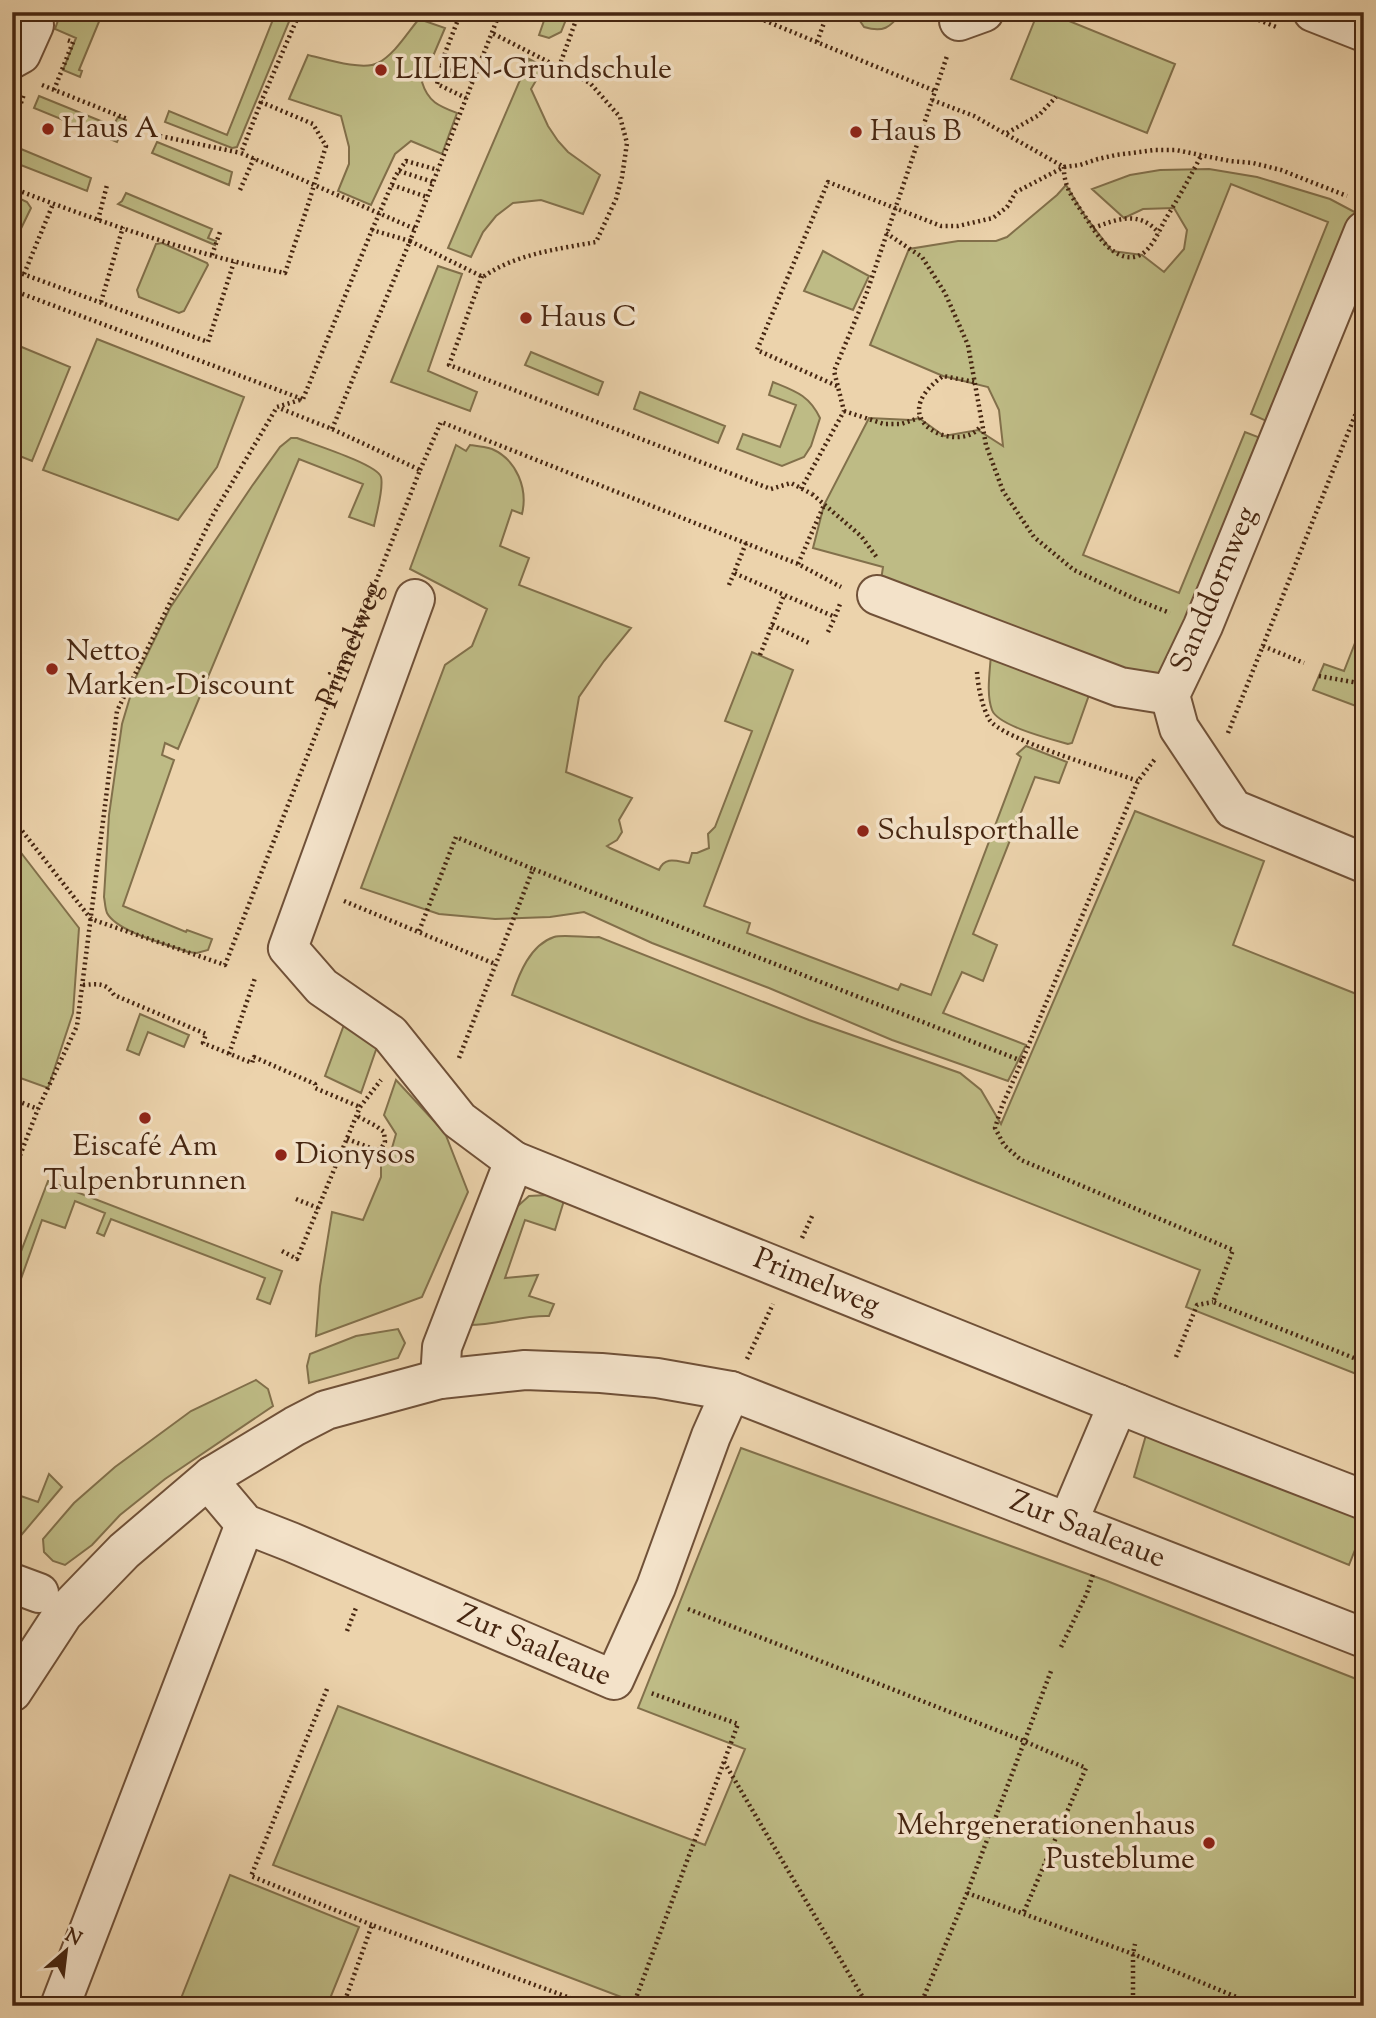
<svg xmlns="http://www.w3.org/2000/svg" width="1376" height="2018" font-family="'Sorts Mill Goudy',serif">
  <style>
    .green { fill: #bebb85; stroke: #82704b; stroke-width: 2 }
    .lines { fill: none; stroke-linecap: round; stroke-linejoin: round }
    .minor-casing { stroke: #705138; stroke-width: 42 }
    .path { stroke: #462611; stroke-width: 4.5; stroke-dasharray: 2 3.5; stroke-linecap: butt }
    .minor { stroke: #f3e2c9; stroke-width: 38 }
    .poi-dot { fill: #8f2418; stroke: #f3e2c9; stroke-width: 2.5 }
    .labels { text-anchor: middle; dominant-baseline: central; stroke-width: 7; stroke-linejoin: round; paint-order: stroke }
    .poi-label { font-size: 30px; fill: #462611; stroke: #f3e2c9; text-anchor: start }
    .street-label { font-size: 30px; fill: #462611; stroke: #f3e2c9 }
  </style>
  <rect width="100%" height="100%" fill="#ecd3ac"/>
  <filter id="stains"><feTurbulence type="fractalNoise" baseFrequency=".00286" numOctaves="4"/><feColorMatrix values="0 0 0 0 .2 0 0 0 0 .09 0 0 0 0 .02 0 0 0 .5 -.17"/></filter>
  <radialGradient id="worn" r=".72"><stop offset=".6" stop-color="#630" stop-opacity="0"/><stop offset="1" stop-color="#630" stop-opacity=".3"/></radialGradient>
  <!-- green -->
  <path class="green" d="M61,12h42l-24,58 3,1 -2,6 -17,-7 13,-32 -21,-9z
    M276,12h17l-56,135 -5,1 -67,-26 4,-11 58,24z
    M547,12h22l-8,20 -12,6 -10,-3z
    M854,12h48c-12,16 -19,21 -38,15z
    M1038,12h9l128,52 -28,69 -136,-54z
    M419,19l26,9 -23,54c6,20 17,24 35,31l-15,41 -31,-13 -16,13 -24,51 -33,-14 11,-27v-17l-8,-31 -52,-17 19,-44c17,4 55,16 70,8 17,-9 29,-30 41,-44z
    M529,59l15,8 -13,22 17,37 10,15 10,11 32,23 -17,39 -42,-14 -28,3 -17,13 -13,16 -12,25 -23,-9z
    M39,96l74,30 5,-9 8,3 -9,22 -83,-34z
    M157,142l75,30 -3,13 -77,-32z
    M21,149l70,29 -4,13 -74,-29 3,-2z
    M1209,169l48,8 73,22 34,18 -82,211 -31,-14 77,-192 -97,-38 -148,371 96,38 66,-161 31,12 -106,251 -290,-108 3,-20 -70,-19 11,-43 45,-87 42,2 8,-2 25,18 34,-6 25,16 -4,-36 -11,-23 -45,-11 -73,-31 39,-96 49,-8h38l11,-4 50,-42 9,-10 19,31 27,35 30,4 22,17 20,-23 3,-19 -13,-22 -31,1 -19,9 -32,-29 38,-14 30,-5z
    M126,193l86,36 -4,9 8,3 -1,4 -97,-41 4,-3z
    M12,195l15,7 4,6 -19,39z
    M162,243l45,20 1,2 -24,46 -5,2 -40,-16 -2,-7 17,-41 2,-5z
    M823,251l46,25 -16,34 -49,-19z
    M438,266l24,8 -34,97 49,21 -7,19 -79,-29z
    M97,339l147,58 -27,70 -39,53 -135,-50z
    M12,343l58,24 -38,94 -20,-8z
    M531,352l72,30 -5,13 -73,-30z
    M773,382c22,9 36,13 47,36l-9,28 -7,11 -22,9 -45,-17 6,-15 37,13 16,-42 -27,-10z
    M640,392l85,34 -7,17 -84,-34z
    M291,438h6c15,6 80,26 84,39 3,11 -5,38 -7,49l-25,-9 14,-33 -64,-25 -121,290 -13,-6 -3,12 12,5 -51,146 63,26 1,-2 25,9 -4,11 -11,3 -9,-1c-19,-7 -71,-20 -81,-39 -2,-5 -2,-11 -3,-16l5,-82 13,-91 14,-47 34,-69 82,-122 28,-39z
    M456,445l10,6 4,-6c7,1 15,2 22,4 25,11 36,40 30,65l-10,-4 -12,36 29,12 -10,27 112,43 -27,33 -25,36 -13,75 66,26 -13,22 3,12 -5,8 -10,6 3,2 49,22c6,-14 17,-9 30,-7l3,-10h5l12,-5 -1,-14 7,-7 37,-96 -27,-10 27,-69 41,18 -89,236 46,17 -3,10 151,57 3,-6 30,11 90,-238 -4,-3 9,-8 41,16 -8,21 -24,-6 -62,157 24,11 -14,36 -21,-9 -19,41 83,32 -18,36 -116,-41 -123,-52 -117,-45 -68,-31 -34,5 -55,2 -56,-5 -78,-26 84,-223 27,-19 15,-37 -77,-40z
    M1364,620v89l-51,-19 11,-26 20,7z
    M991,654l98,41 -17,48 -4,1c-17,-5 -70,-18 -76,-34 -6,-16 -2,-39 -1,-56z
    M1135,811l129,50 -31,84 131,52v380l-178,-70 14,-37 -224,-88 -464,-187c7,-21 18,-50 42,-58 9,-3 33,1 45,0l210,83 151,53 21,17 20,34z
    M12,841l67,87 -6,85 -25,75 -36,-13z
    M140,1014l49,21 -5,12 -36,-15 -9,23 -12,-5z
    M345,1022l33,22 -17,49 -36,-17z
    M396,1080l49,53 23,59 -46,105 -106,39 4,-50 12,-74 31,8 18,-43v-18l9,-4 6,-21 -12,-19z
    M48,1181l234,90 -12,33 -13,-5 8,-21 -154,-59 -7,17 -7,-3 8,-20 -30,-12 -10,27 -23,-8 -30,84v-29z
    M566,1194l-11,36 -30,-10 -20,58 33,-3 -9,21 25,8 -5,12c-27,-1 -53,9 -80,9l41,-112 19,-17z
    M398,1329l7,14 -7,15 -89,25 -2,-17 3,-12 46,-18z
    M256,1380l12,9 5,17 -108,73 -45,36 -28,30 -27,20 -12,-4 -9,-9 -1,-13 31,-36 41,-36 76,-56z
    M1148,1428l216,85v14l-15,38 -215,-88z
    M741,1448l366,133 257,101v324h-719l-372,-141 65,-159 367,139 40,-96 -107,-41z
    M49,1474l13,13 -50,59v-53l26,9z
    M230,1875l129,52 -32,79h-149z"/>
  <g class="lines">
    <defs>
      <g id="minor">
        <path d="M1313,12l51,20"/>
        <path d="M959,21l25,-9"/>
        <path d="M12,59l9,-5 13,-29"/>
        <path d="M1364,231l-161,395 -33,69 9,33 54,81 131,54"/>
        <path d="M877,595l243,92 50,8"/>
        <path d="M415,599l-127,349 34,39 68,47 69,86 55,41 -72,186 -2,32"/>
        <path id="s2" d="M514,1161l656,264 194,75"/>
        <path id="s3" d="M212,1476l6,16 27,32 46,18 323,138 42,-93 55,-151 20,-45"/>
        <path d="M1068,1522l50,-118"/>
        <path d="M12,1583l27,10"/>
        <path id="s4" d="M12,1692l51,-78 61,-63 88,-75 83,-50 31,-16 114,-31 85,-9 76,3 56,5 74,13 633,247"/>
        <path d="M60,2006l185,-482"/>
      </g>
    </defs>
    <!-- minor casing -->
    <use href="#minor" class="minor-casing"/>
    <!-- path -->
    <g class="path">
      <path d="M443,12l16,6"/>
      <path d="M461,12l-16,41 -3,13 31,15"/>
      <path d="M744,12l191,79"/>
      <path d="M1238,12l41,16"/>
      <path d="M817,42l11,-30"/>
      <path d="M442,66l-5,18 29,14"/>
      <path d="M559,67l20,-55"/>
      <path d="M42,85l85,34"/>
      <path d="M54,90l19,-48 -6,-2"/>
      <path d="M932,100l42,16 90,51 16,-2 18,-6 18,-4 39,-5h21l54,11 23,2 28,7 66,26"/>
      <path d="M261,102l-20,51 174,76"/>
      <path d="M21,103l3,-9"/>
      <path d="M1007,133l32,-18 17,-18"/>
      <path d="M160,136l81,17"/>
      <path d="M399,171l34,11"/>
      <path d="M392,185l35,12"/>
      <path d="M12,188c88,34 180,66 273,85l22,-65 19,-62 -13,-22 -52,-22 39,-90"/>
      <path d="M240,190l14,-32"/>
      <path d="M98,220l9,-35"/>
      <path d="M1093,228c25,-9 46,-18 66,5"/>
      <path d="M372,230l24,-55 10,-14 32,9"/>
      <path d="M886,233l36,24 23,36 23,52 18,100 17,46 31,46 40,33 61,29 35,14"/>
      <path d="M212,255l8,-23"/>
      <path d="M12,270l196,72 26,-80"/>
      <path d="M24,274l29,-70"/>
      <path d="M482,276l-33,89 322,124 20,-6 21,11"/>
      <path d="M12,290l290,109"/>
      <path d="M101,302l22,-75"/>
      <path d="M974,382l-31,-6c-65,47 21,80 38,49"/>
      <path d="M837,386l-80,-36 71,-168 113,44h17l35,-8 14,-11 9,-15 48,-25c-1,23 15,39 26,57 10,16 29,41 50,31 12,-6 19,-24 25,-35 13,-21 25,-43 37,-66"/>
      <path d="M844,411l40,13h17l18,-6"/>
      <path d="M332,429l78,-188 73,36c32,-23 75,-28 113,-35l20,-43 6,-22 5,-34 -7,-26 -30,-34 -98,-50"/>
      <path d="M420,470l21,-48 357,142 43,23"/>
      <path d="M801,489l43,-78 -10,-40 32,-76 81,-239"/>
      <path d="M812,494l49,42 17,23"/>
      <path d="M746,543l-12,30 101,44 5,-13"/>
      <path d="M798,564l26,-59"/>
      <path d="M729,585l5,-12"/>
      <path d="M772,625l39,19"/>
      <path d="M828,632l7,-15"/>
      <path d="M1263,646l41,17"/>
      <path d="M760,655l24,-60"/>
      <path d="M977,672c1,15 5,34 12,47 11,20 122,52 149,62"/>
      <path d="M1319,676l45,8"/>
      <path d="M1228,733l136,-340"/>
      <path id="s1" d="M12,818l79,101 134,46 195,-495 -88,-41 -53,-21"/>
      <path d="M344,901l151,63"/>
      <path d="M419,931l37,-94 77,32"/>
      <path d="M83,985c14,-1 23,-3 31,10l92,39 -3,9 49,20 2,-6 61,27v4l45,19"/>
      <path d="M229,1054l26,-76"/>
      <path d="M459,1058l74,-189 489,192 116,-280 17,-22"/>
      <path d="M1022,1061l-20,45 -7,22 9,17 17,15 212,90 -20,52 151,60"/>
      <path d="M12,1099l26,10"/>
      <path d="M347,1139l29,11 5,-1 4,-7 -1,-10 -8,-6 -19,-10"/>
      <path d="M12,1176l26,-67 39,-83 40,-315 97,-198 63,-106 26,-8 69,-169 38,11 90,-229"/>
      <path d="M296,1199l22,9"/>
      <path d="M802,1238l11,-24"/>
      <path d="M282,1251l15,8 63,-152 21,-27"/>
      <path d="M1176,1357l21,-52 16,-3"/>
      <path d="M747,1359l26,-55"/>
      <path d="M688,1609l336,132 62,27 -63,146"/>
      <path d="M347,1631l9,-23"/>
      <path d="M1061,1647l26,-54 6,-19"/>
      <path d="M327,1689l-76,187 121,49"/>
      <path d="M724,1762l144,244"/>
      <path d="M967,1893l166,61 125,52"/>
      <path d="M343,2006l29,-81 220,81"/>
      <path d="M633,2006l105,-282 -87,-31"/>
      <path d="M920,2006l47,-113 84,-222"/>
      <path d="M1133,2006v-52l2,-10"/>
    </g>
    <!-- minor -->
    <use href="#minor" class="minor"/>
  </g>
  <!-- markers -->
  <g class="poi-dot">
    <circle cx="381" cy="70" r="7"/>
    <circle cx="48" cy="129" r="7"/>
    <circle cx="856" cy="132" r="7"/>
    <circle cx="526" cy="318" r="7"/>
    <circle cx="52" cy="669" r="7"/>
    <circle cx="863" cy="831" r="7"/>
    <circle cx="145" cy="1118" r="7"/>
    <circle cx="281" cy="1155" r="7"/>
    <circle cx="1209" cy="1843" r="7"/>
  </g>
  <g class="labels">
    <!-- poi labels -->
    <g class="poi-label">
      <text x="395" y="70">LILIEN-Grundschule</text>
      <text x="62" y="129">Haus A</text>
      <text x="870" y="132">Haus B</text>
      <text x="540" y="318">Haus C</text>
      <text x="66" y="652">Netto<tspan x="66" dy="34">Marken-Discount</tspan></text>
      <text x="877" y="831">Schulsporthalle</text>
      <text x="145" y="1147" text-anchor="middle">Eiscafé Am<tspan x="145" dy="34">Tulpenbrunnen</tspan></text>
      <text x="295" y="1155">Dionysos</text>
      <text x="1195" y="1826" text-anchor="end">Mehrgenerationenhaus<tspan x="1195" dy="34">Pusteblume</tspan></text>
    </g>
    <!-- street labels -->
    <g class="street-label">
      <text transform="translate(1215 590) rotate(-67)">Sanddornweg</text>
      <text stroke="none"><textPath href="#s1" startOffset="614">Primelweg</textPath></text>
      <text stroke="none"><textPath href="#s2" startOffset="326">Primelweg</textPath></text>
      <text stroke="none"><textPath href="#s4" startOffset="1222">Zur Saaleaue</textPath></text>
      <text stroke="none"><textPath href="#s3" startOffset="373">Zur Saaleaue</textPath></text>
    </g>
  </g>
  <!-- margin -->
  <rect width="1376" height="2018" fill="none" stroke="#ecd3ac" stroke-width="42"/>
  <rect x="14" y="14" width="1348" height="1990" fill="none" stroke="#462611" stroke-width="3.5"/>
  <rect x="21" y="21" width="1334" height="1976" fill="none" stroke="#462611" stroke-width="2"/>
  <!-- north arrow -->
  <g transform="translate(66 1951) rotate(28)" stroke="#f3e2c9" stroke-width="5" paint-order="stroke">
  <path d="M0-5L12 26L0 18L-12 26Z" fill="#462611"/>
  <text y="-10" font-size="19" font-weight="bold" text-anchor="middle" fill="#462611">N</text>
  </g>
  <rect width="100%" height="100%" filter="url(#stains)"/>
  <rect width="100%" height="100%" fill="url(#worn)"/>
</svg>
